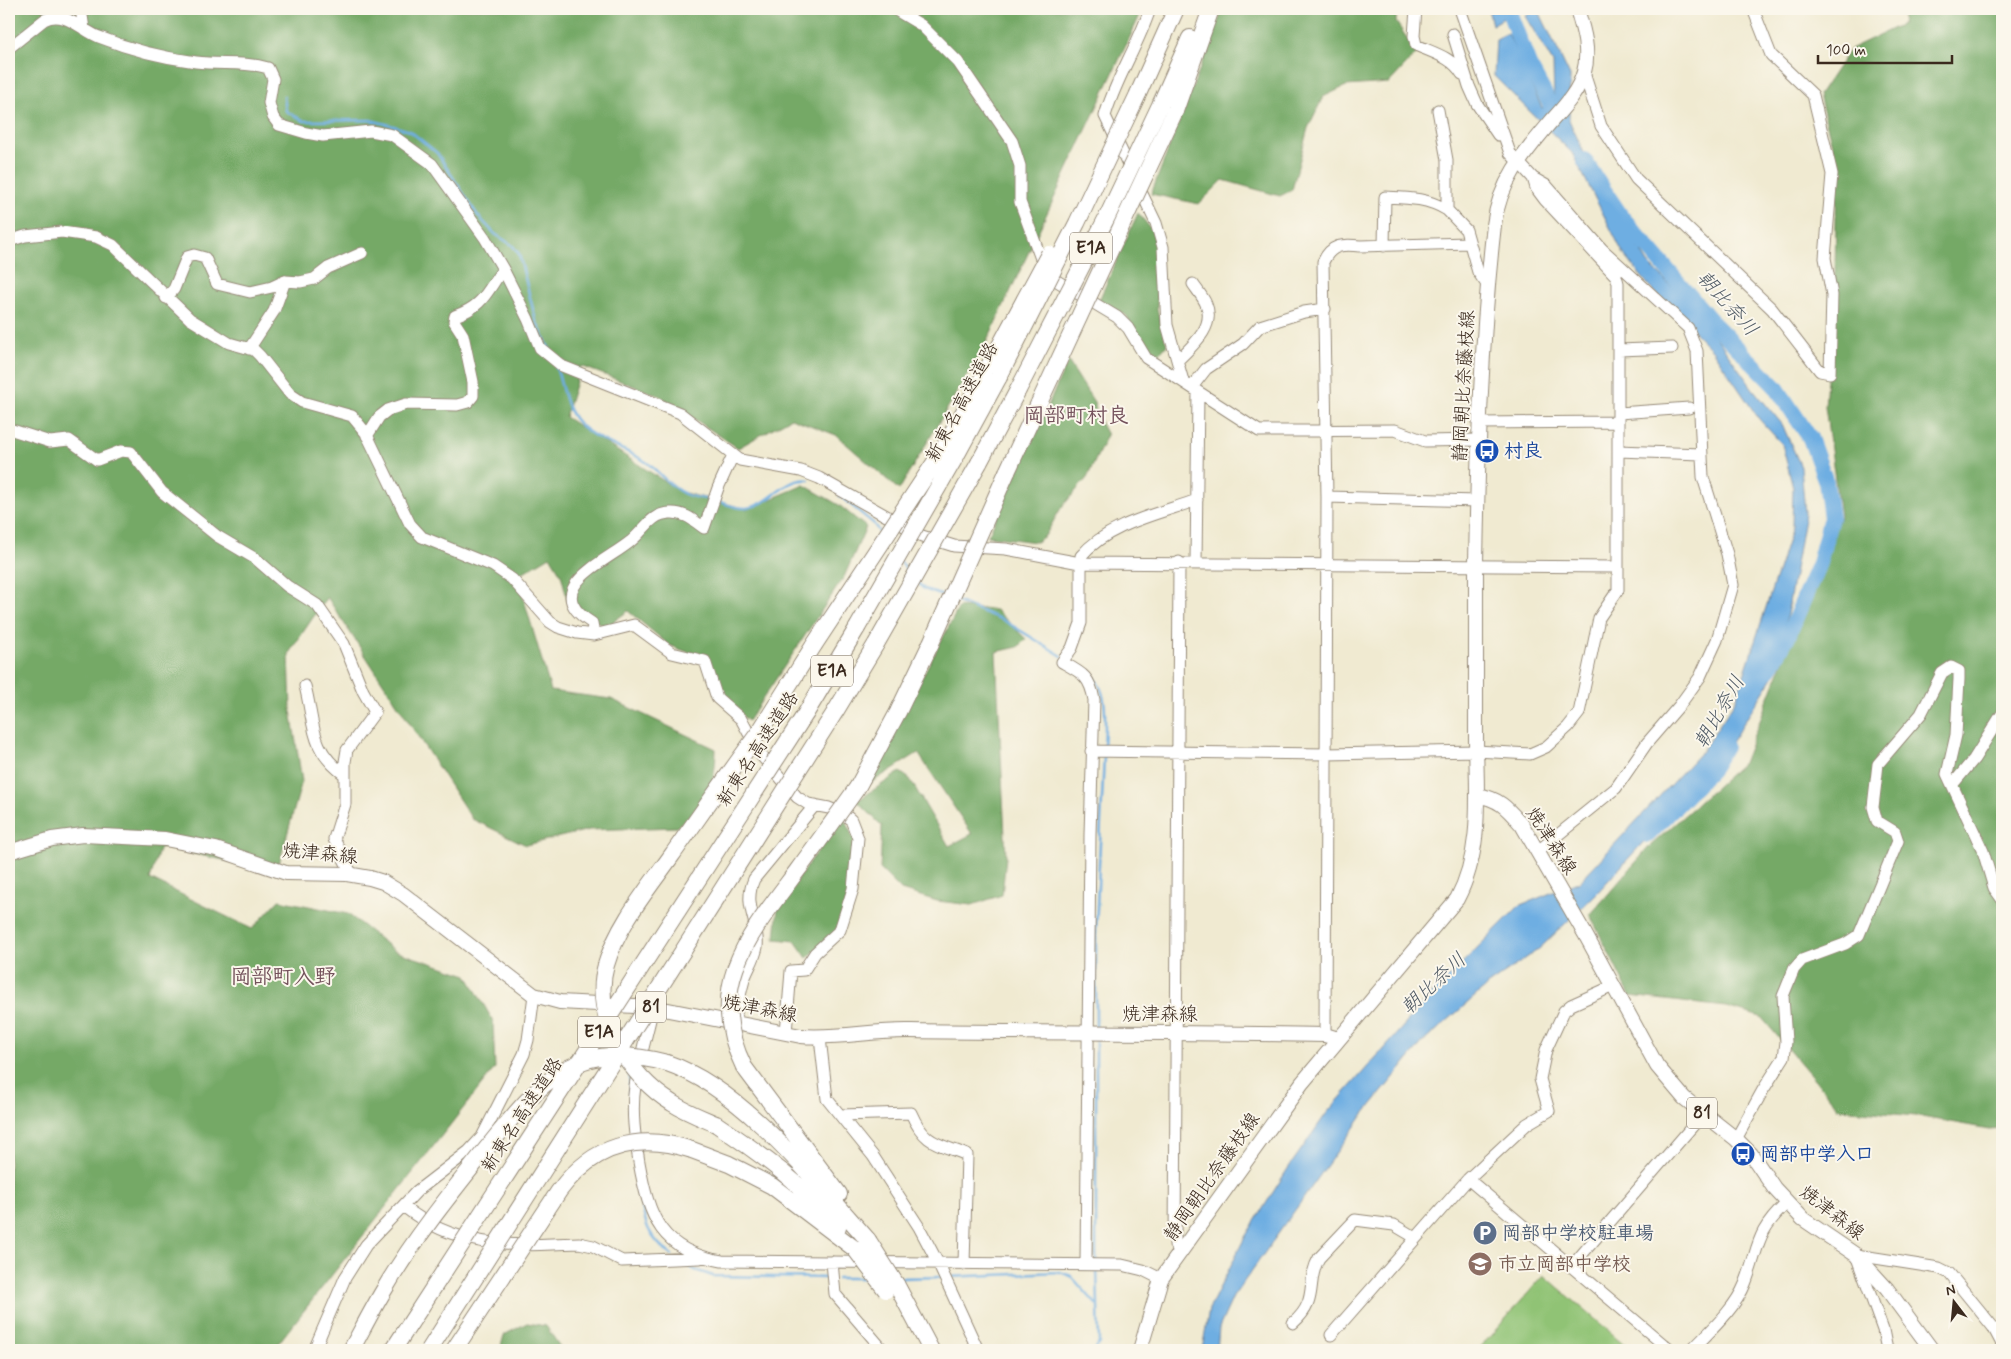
<svg xmlns="http://www.w3.org/2000/svg" width="2011" height="1359" font-family="Mynerve,'Klee One',sans-serif">
  <style>
    .green { fill: #90c374; stroke: #667649 }
    .forest { fill: #74a966; stroke: #586a42 }
    .water { fill: #6eaee2; stroke: #546c80 }
    .lines { fill: none; stroke-linecap: round; stroke-linejoin: round }
    .stream { stroke: #6eaee2; stroke-width: 2.5 }
    .river { stroke: #6eaee2; stroke-width: 16 }
    .minor-casing { stroke: #968a78; stroke-width: 13 }
    .major-casing { stroke: #968a78; stroke-width: 16 }
    .highway-casing { stroke: #968a78; stroke-width: 18 }
    .minor { stroke: #fff; stroke-width: 11 }
    .major { stroke: #fff; stroke-width: 14 }
    .highway { stroke: #fff; stroke-width: 16 }
    .highway-bridge-casing { stroke: #968a78; stroke-width: 18; stroke-linecap: butt }
    .highway-bridge { stroke: #fff; stroke-width: 16 }
    .labels { text-anchor: middle; dominant-baseline: central; stroke-width: 4; stroke-linejoin: round; paint-order: stroke }
    .shield { fill: #fbf7ec; stroke: #75685c; stroke-width: 1 }
    .shield-label { font-size: 18px; font-weight: bold; fill: #3b2a1e }
    .street-label { font-size: 19px; fill: #3b2a1e; stroke: #fbf7ec }
    .transit-label { font-size: 19px; font-weight: bold; fill: #164399; stroke: #fbf7ec; text-anchor: start }
    .service-label { font-size: 19px; font-weight: bold; fill: #4e5e75; stroke: #fbf7ec; text-anchor: start }
    .education-label { font-size: 19px; font-weight: bold; fill: #785e54; stroke: #fbf7ec; text-anchor: start }
    .water-label { font-size: 20px; font-style: italic; fill: #4d5863; stroke: #fbf7ec }
    .quarter-label { font-size: 21px; font-weight: bold; fill: #74525c; stroke: #fbf7ec }
  </style>
  <rect width="100%" height="100%" fill="#fbf7ec"/>
  <filter id="ink" filterUnits="userSpaceOnUse"><feTurbulence type="fractalNoise" baseFrequency=".02" numOctaves="2"/><feDisplacementMap in="SourceGraphic" scale="10" xChannelSelector="R" yChannelSelector="G"/><feConvolveMatrix kernelMatrix="1 2 1 2 8 2 1 2 1" color-interpolation-filters="sRGB"/></filter>
  <filter id="wash" filterUnits="userSpaceOnUse"><feTurbulence type="fractalNoise" baseFrequency=".0096" numOctaves="4" result="noise"/><feDisplacementMap in="SourceGraphic" scale="20" xChannelSelector="R" yChannelSelector="G"/><feGaussianBlur stdDeviation="1.12" result="paint"/><feColorMatrix in="noise" values="0 0 0 0 0 0 0 0 0 0 0 0 0 0 0 0 0 1.4 0 .05"/><feComposite in="paint" operator="in"/></filter>
  <g filter="url(#wash)">
    <rect width="100%" height="100%" fill="#f0ead1"/>
    <!-- green -->
    <path class="green" d="M1544,1275l87,75h-153z"/>
    <!-- forest -->
    <path class="forest" d="M9,9h1134l-157,334 -87,147 -63,-55 -45,-17 -53,30 -78,-52 -79,-30 -16,51 116,75 66,17 57,-24 35,20 27,22 -22,50 -96,144 -27,-24 -13,-37 -39,-15 -41,-34 -22,16 -37,-21 -8,-32 -11,-18 -33,20 34,115 60,8 105,50c-1,43 -8,49 -39,78l-88,3 -63,15 -54,-26 -145,-222 -38,56 2,57 11,71 -25,90 -117,-24 -10,32 102,50 27,-29 69,14 47,37 72,24 26,46 2,47 -222,282h-264z
      M1223,9h174l-1,13 21,31 -28,30 -43,3 -23,11 -15,31 -16,62 -12,6 -57,-16 -24,24 -48,-10z
      M1904,9h98v1119l-13,1 -73,-13 -76,-7 -79,-92 -35,-10 -96,-11 -40,-81 59,-68 94,-84 97,-247 -15,-110 10,-133 2,-109 -18,-69 31,-46 52,-25z
      M1138,213l14,17 6,25 -1,54 10,36 -12,14 -7,-8 -22,-36 -27,-15z
      M1068,361l26,41 4,16 9,17 -20,43 -26,30 -16,28 -9,6 -48,-6z
      M959,607l37,3 30,29 -8,8 -22,5 10,205 -4,38 -30,10 -35,-4 -36,-11 -21,-21 2,-43 -25,-25 43,-29 10,7 39,67 23,-12 -54,-81 -54,34z
      M843,816l12,25 -5,50 -15,44 -28,23 -12,-17 -20,-2 3,-33z
      M527,1323l19,3 16,24h-62l4,-15z"/>
    <!-- water -->
    <path class="water" d="M1488,9h31l-27,16z
      M1538,9l32,67 -1,44 26,57 53,86 54,54 51,72 29,35 19,43 4,46 -28,158 -54,84 -127,139 -57,55 -51,36 -66,58 -59,72 -130,182 -14,31 -2,22h-15l7,-41 36,-72 42,-67 39,-56 111,-126 82,-82 61,-25 122,-130 34,-51 56,-173 1,-40 -11,-43 -23,-25 -46,-68 -64,-65 -26,-33 -51,-100 -78,-77 2,-37 12,-6 34,75 12,-8 -1,-37 -28,-47z"/>
    <g class="lines">
      <!-- stream -->
      <path class="stream" d="M284,97l2,14 18,10 66,-1 20,5 20,6 27,22 41,63 17,18 17,11 7,9 17,67 14,29
        M556,367c6,17 8,37 18,51 16,22 50,29 72,44 14,10 23,25 39,32 8,4 18,4 26,6
        M840,496l33,27 7,10
        M717,501c9,3 21,8 30,7 25,-3 36,-31 62,-28
        M901,562l8,12
        M918,583l6,6 22,8
        M956,601l47,19 59,36
        M1084,669c27,16 21,51 20,79
        M1096,1028v-98l8,-174
        M1096,1038v225
        M629,1093l1,-20
        M638,1185c6,32 6,51 34,70
        M683,1263l12,7 18,6 116,2
        M947,1277l113,-5 11,4 25,28
        M837,1278h32
        M900,1278l42,-1
        M1095,1350l4,-7 -2,-75"/>
      <!-- river -->
      <path class="river" d="M1508,9l21,56 31,57
        M1584,160l37,56 93,108 62,63 34,51 16,44 5,36 -12,45 -31,73 -18,32
        M1648,835l63,-65 14,-24"/>
    </g>
  </g>
  <g filter="url(#ink)">
    <g class="lines">
      <defs>
        <path id="minor" d="M81,9l3,20
          M894,9l27,16 37,37 54,79 8,25v36l27,73 70,42 11,11 18,30 113,73 136,-1 30,11 54,-1
          M1150,9c-12,37 -34,69 -45,107l51,107 7,24 4,78 16,56
          M1416,9l-2,27 2,9c17,8 36,12 46,29
          M1460,9l50,144 23,25 14,8 55,63 86,79 9,23 6,126 24,77 6,31 -16,55 -17,37 -21,29 -32,37 -31,45 -78,63
          M1453,34l16,52 8,18 21,31
          M9,48l35,-28c20,-11 37,10 55,17 30,12 66,21 97,25 25,3 48,-1 72,6l5,11 -4,24 4,14 6,8 27,8 17,3 48,-5 21,4 40,29 53,74 18,31 25,50 12,29 22,18 118,47 60,47 61,11 18,7 103,58 32,10 52,3 74,14 537,4
          M1584,73l17,53 35,53 136,130 48,62 10,2 2,-78 -7,-37 7,-84 -19,-79 -42,-40 -18,-46
          M1438,110l9,50v50l19,20 12,42 10,14
          M9,241l16,-5 37,-4 34,5 17,8 77,74 39,24 25,7 6,6 30,38 12,8 50,14 14,17 44,91 12,13 71,29 19,13 38,43 8,5 19,6 17,2 40,-10 38,28 33,8 12,37 24,21 19,35 37,43 11,7 21,4 15,6 7,6 7,18 -5,51 -13,41 -25,23 -11,17 -13,1 -5,62
          M1384,246l1,-49c24,1 42,1 62,13
          M166,298l8,-9 13,-32 7,-2 11,3 12,26 33,8 22,-5 13,-6 15,1 14,-3 14,-11 34,-15
          M249,349l25,-38 11,-30
          M1619,350l53,-2
          M1178,360c14,-14 38,-33 28,-56 -3,-7 -9,-14 -13,-20
          M1192,387l14,-18 37,-25 17,-18 44,-14 21,-3
          M1619,413l70,-5
          M1480,423l138,-1
          M9,429l41,13 19,-2 28,20 24,-9 10,1 31,40 55,44 39,23 31,27 30,19 27,39 19,47 12,21 -28,38 -2,12v42l-11,35 18,36
          M367,436l12,-19 9,-7 18,-6 51,1 11,-3 5,-6v-14l-10,-47 -9,-14 1,-5c29,-10 31,-24 48,-47
          M1618,451l83,3
          M1327,497l151,4
          M1179,562l-4,683 6,8
          M1196,563l2,-170
          M594,635l-2,-12c-55,-34 14,-61 39,-82 14,-11 19,-27 39,-28 14,-1 23,7 34,15l14,-40 15,-33
          M305,686c10,38 4,63 40,89
          M1091,751l236,3 149,-3 54,3 16,-7 22,-20 11,-14 20,-95 19,-28v-307l-2,-7 -71,-76 -9,-12 -3,-10
          M1953,784l21,-25 28,-45
          M653,1007c-6,27 -14,53 -18,79 -4,26 0,51 4,76 10,56 22,89 83,99l400,4 21,5 18,9
          M734,1022c3,-13 6,-28 10,-42 3,-10 11,-21 13,-33 3,-26 -15,-40 -3,-68l61,-74
          M1325,1035l2,-538 -4,-235c8,-18 20,-18 37,-16l109,-3
          M820,1038l7,61 46,57 46,71 19,36 40,87
          M841,1115l70,-2c14,32 26,30 56,42l-3,109
          M1736,1139l27,-49 21,-33 2,-15 -3,-46 11,-27 8,-9 43,-16 14,-9 39,-94 -3,-9 -18,-11 -4,-14 5,-43 43,-50 21,-41 9,-6 8,4v8l-3,56 -9,39 36,77 11,37 8,11
          M1468,1179l202,171
          M403,1206c55,44 109,40 176,37l14,3 29,15 78,-3
          M832,1262l3,32 48,56
          M1086,1263l4,-429 4,-134c-4,-24 -12,-27 -32,-38l10,-14 9,-25v-67c27,-32 77,-42 116,-56
          M1571,1267l132,-153
          M1293,1323c27,-23 12,-41 26,-65l36,-38 39,5 22,13
          M1331,1335l137,-156 59,-55 22,-13 -9,-32 6,-29 18,-39 7,-6 42,-19
          M314,1350l31,-72 21,-33 51,-54 52,-40 13,-14 42,-83 4,-14 6,-45
          M1692,1350c18,-19 43,-41 53,-66 15,-38 9,-50 42,-81
          M1887,1350l-4,-20 -27,-75 83,13 10,5 44,54 9,17"/>
        <path id="major" d="M1477,795c23,4 30,13 45,30l63,109 72,132 27,32 52,41 15,15 23,34 29,31 53,36 31,34 45,61
          M9,852l43,-13 31,-4 82,4 51,10 70,24 61,1 23,4 13,4 20,12 131,101 26,7 93,5 148,29c37,3 73,-6 110,-5 138,2 276,1 414,4l13,4
          M1140,1350l21,-71 141,-196 155,-184c27,-51 19,-108 19,-164 0,-57 0,-114 0,-171 2,-113 5,-226 18,-339 5,-44 32,-74 60,-107 12,-13 25,-28 30,-46 6,-21 -1,-43 -7,-63"/>
        <path id="highway" d="M1138,94l38,-85
          M1161,103l29,-65
          M1175,111l36,-102
          M941,453l48,-87
          M956,456l43,-79
          M979,463l39,-73
          M1007,472l32,-69
          M835,712l41,-68
          M806,713l51,-85
          M760,731l54,-86
          M857,788l41,-76 33,-69
          M667,1063c75,25 149,119 201,177
          M744,1067l95,127
          M716,1124c45,30 88,61 122,103
          M692,1150l37,14 43,22 83,63
          M896,1284l35,66"/>
      </defs>
      <!-- minor casing -->
      <use href="#minor" class="minor-casing"/>
      <!-- major casing -->
      <use href="#major" class="major-casing"/>
      <!-- highway casing -->
      <use href="#highway" class="highway-casing"/>
      <!-- minor -->
      <use href="#minor" class="minor"/>
      <!-- major -->
      <use href="#major" class="major"/>
      <!-- highway -->
      <use href="#highway" class="highway"/>
      <defs>
        <path id="highway-bridge" d="M989,366l60,-112
          M999,377l78,-154 61,-129
          M1018,390l89,-173 54,-114
          M1039,403l136,-292
          M857,628l99,-172
          M931,643l76,-171
          M876,644l103,-181
          M814,645l127,-192
          M744,1067c-40,-81 5,-132 53,-196 20,-27 40,-55 60,-83
          M716,1124c-14,-6 -30,-12 -44,-21 -43,-26 -81,-87 -66,-138 12,-41 42,-76 66,-110 29,-41 58,-83 88,-124
          M868,1240l28,44
          M855,1249l31,41
          M351,1350c11,-20 21,-40 33,-60 29,-50 67,-97 103,-142 26,-32 54,-70 94,-86 27,-11 59,-6 86,1
          M393,1350l413,-637
          M429,1350l406,-638
          M454,1350l105,-159c34,-46 79,-59 133,-41"/>
      </defs>
      <!-- highway-bridge casing -->
      <use href="#highway-bridge" class="highway-bridge-casing"/>
      <!-- highway-bridge -->
      <use href="#highway-bridge" class="highway-bridge"/>
    </g>
  </g>
  <!-- icons -->
  <defs>
    <symbol id="bus-disc" viewBox="-11 -11 22 22"><circle r="9.5" fill="#1a4fb4" stroke="#fbf7ec"/><path d="M-5-6H5V4H4V6H2V4H-2V6H-4V4H-5ZM-3.5-4V0h7V-4ZM-3.5 1.2v1.5H-2V1.2ZM2 1.2v1.5H3.5V1.2Z" fill="#fff"/></symbol>
    <symbol id="parking-disc" viewBox="-11 -11 22 22"><circle r="9.5" fill="#5c6f8a" stroke="#fbf7ec"/><path d="M-3.5-5.5H1a3.5 3.5 0 0 1 0 7H-1V5.5H-3.5ZM-1-3.4V-.6H.8a1.4 1.4 0 0 0 0-2.8Z" fill="#fff"/></symbol>
    <symbol id="school-disc" viewBox="-11 -11 22 22"><circle r="9.5" fill="#8d6e63" stroke="#fbf7ec"/><path d="M0-5L7-2L0 1L-7-2ZM-4 1L0 2.5L4 1V4Q0 6-4 4Z" fill="#fff"/></symbol>
  </defs>
  <g fill-rule="evenodd">
    <use href="#bus-disc" x="1473" y="437" width="28" height="28"/>
    <use href="#bus-disc" x="1729" y="1140" width="28" height="28"/>
    <use href="#parking-disc" x="1471" y="1219" width="28" height="28"/>
    <use href="#school-disc" x="1466" y="1250" width="28" height="28"/>
  </g>
  <g class="labels">
    <!-- shield labels -->
    <g class="shield">
      <rect x="1070" y="232.5" width="42" height="31" rx="4"/>
      <rect x="811" y="655.5" width="42" height="31" rx="4"/>
      <rect x="636" y="991.5" width="30" height="31" rx="4"/>
      <rect x="578" y="1016.5" width="42" height="31" rx="4"/>
      <rect x="1687" y="1097.5" width="30" height="31" rx="4"/>
    </g>
    <g class="shield-label">
      <text x="1091" y="248">E1A</text>
      <text x="832" y="671">E1A</text>
      <text x="651" y="1007">81</text>
      <text x="599" y="1032">E1A</text>
      <text x="1702" y="1113">81</text>
    </g>
    <!-- street labels -->
    <g class="street-label">
      <text transform="translate(1464 386) rotate(-87)">静岡朝比奈藤枝線</text>
      <text transform="translate(962 402) rotate(-62)">新東名高速道路</text>
      <text transform="translate(758 749) rotate(-57)">新東名高速道路</text>
      <text transform="translate(1551 841) rotate(57)">焼津森線</text>
      <text transform="translate(320 854) rotate(5)">焼津森線</text>
      <text transform="translate(760 1009) rotate(11)">焼津森線</text>
      <text x="1160" y="1014">焼津森線</text>
      <text transform="translate(522 1115) rotate(-57)">新東名高速道路</text>
      <text transform="translate(1212 1177) rotate(-55)">静岡朝比奈藤枝線</text>
      <text transform="translate(1832 1213) rotate(38)">焼津森線</text>
    </g>
    <!-- transit labels -->
    <g class="transit-label">
      <text x="1504" y="451">村良</text>
      <text x="1760" y="1154">岡部中学入口</text>
    </g>
    <!-- service labels -->
    <g class="service-label">
      <text x="1502" y="1233">岡部中学校駐車場</text>
    </g>
    <!-- education labels -->
    <g class="education-label">
      <text x="1498" y="1264">市立岡部中学校</text>
    </g>
    <!-- water labels -->
    <g class="water-label">
      <text transform="translate(1727 304) rotate(48)">朝比奈川</text>
      <text transform="translate(1720 712) rotate(-60)">朝比奈川</text>
      <text transform="translate(1434 984) rotate(-43)">朝比奈川</text>
    </g>
    <!-- quarter labels -->
    <g class="quarter-label">
      <text x="1076" y="416">岡部町村良</text>
      <text x="283" y="977">岡部町入野</text>
    </g>
  </g>
  <!-- margin -->
  <rect width="2011" height="1359" fill="none" stroke="#fbf7ec" stroke-width="30"/>
  <!-- north arrow -->
  <g transform="translate(1954 1302) rotate(344)" stroke="#fbf7ec" stroke-width="4" paint-order="stroke">
  <path d="M0-4L9 19L0 12L-9 19Z" fill="#3b2a1e"/>
  <text y="-8" font-size="14" font-weight="bold" text-anchor="middle" fill="#3b2a1e">N</text>
  </g>
  <!-- scale -->
  <path d="M1818 55v8h134v-8" fill="none" stroke="#3b2a1e" stroke-width="2.5"/>
  <text x="1826" y="55" font-size="15" fill="#3b2a1e" stroke="#fbf7ec" stroke-width="4" paint-order="stroke">100 m</text>
</svg>
